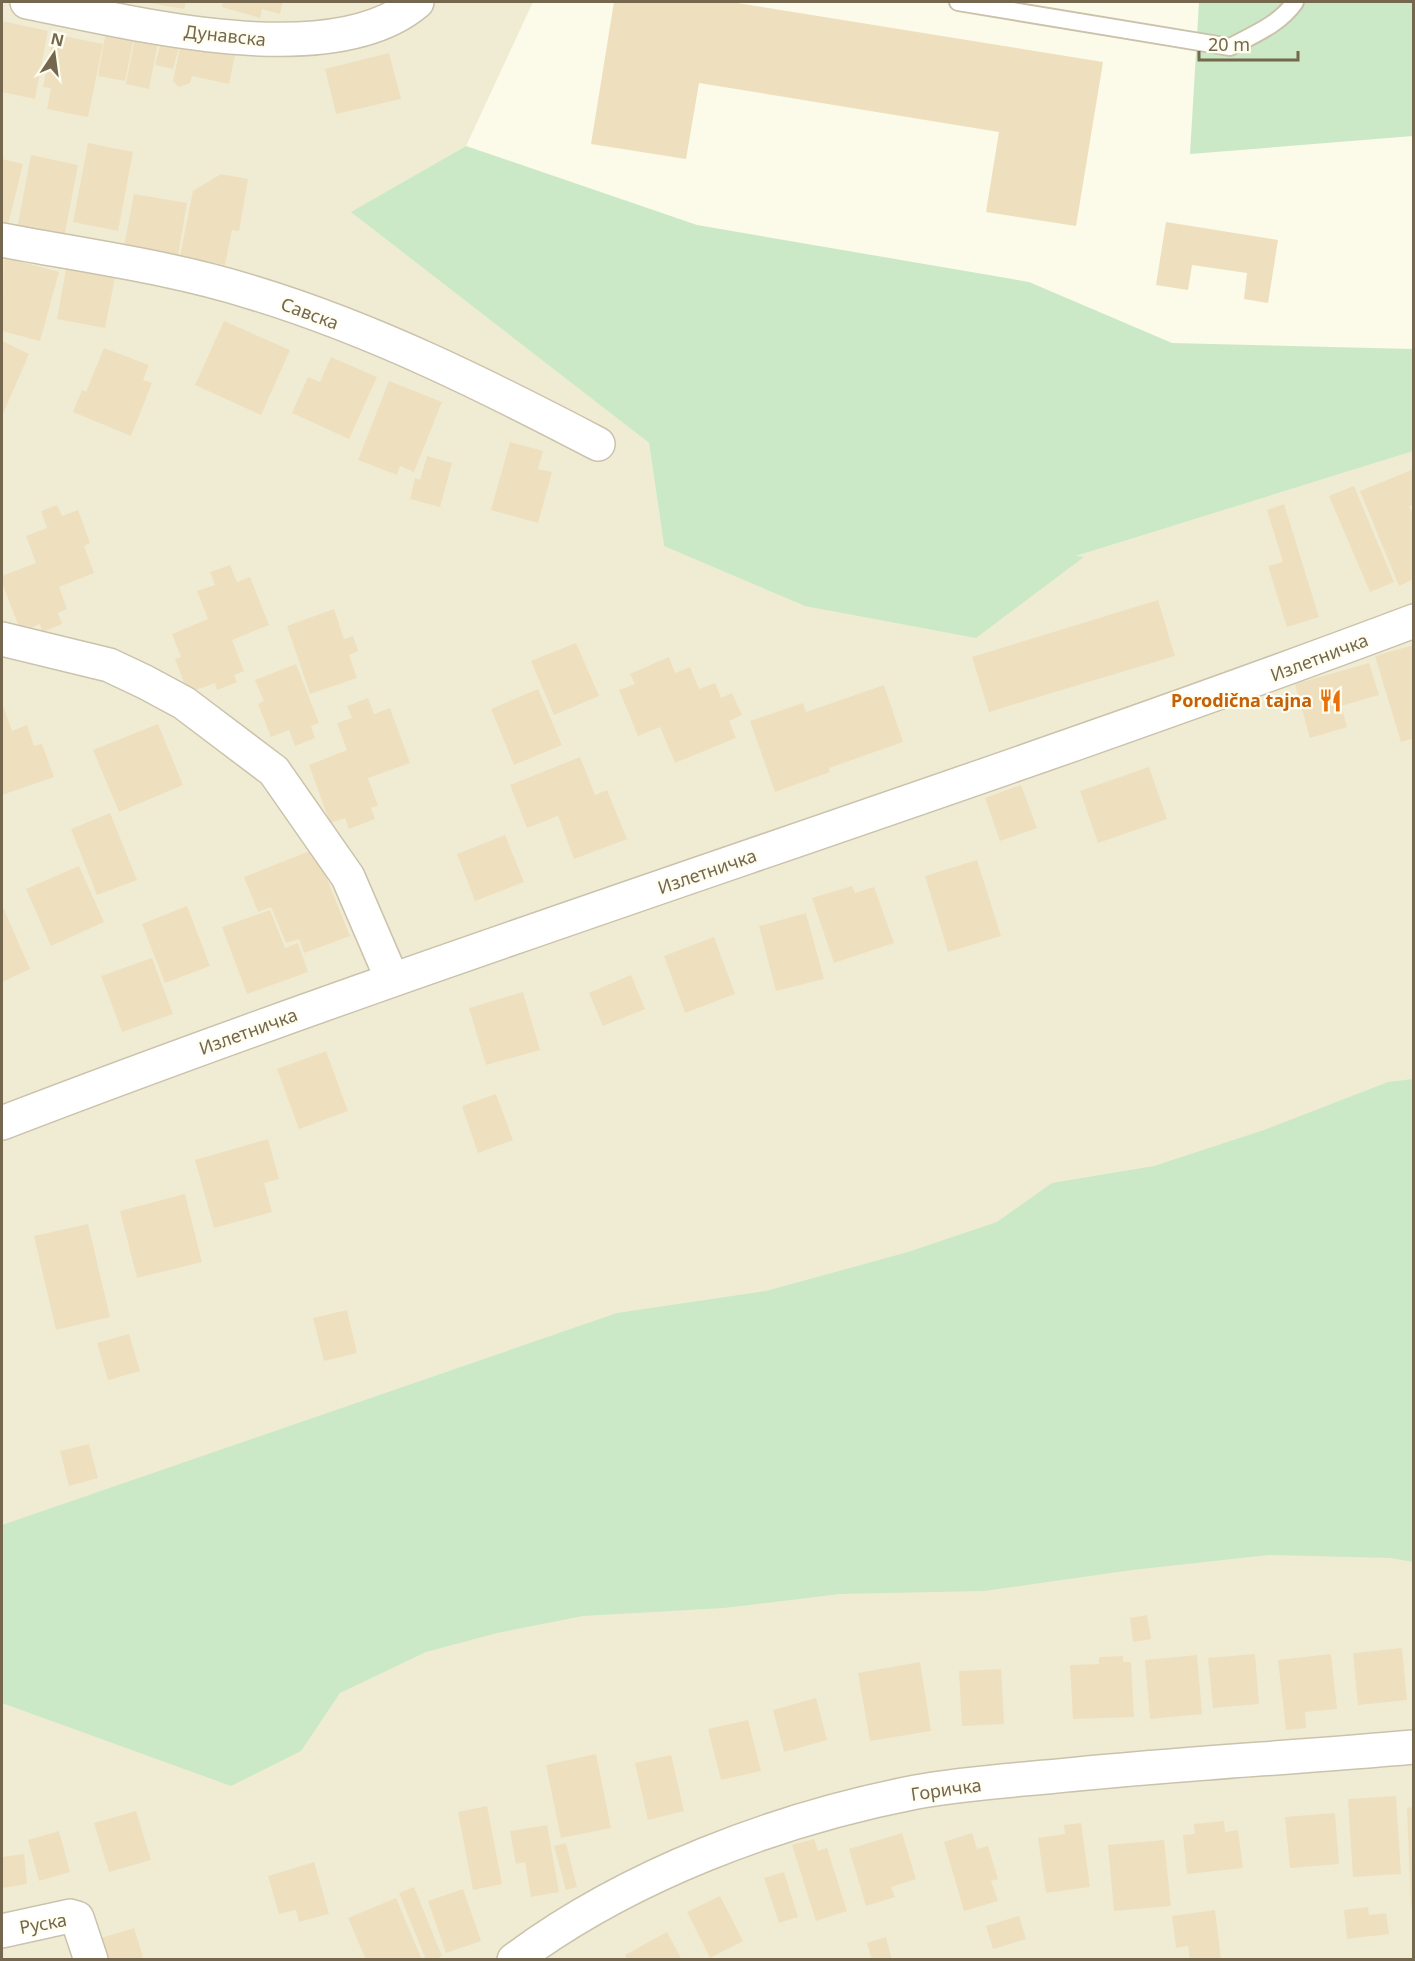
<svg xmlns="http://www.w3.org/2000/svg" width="1415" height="1961" font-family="'Noto Sans',sans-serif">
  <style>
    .residential { fill: #f0ecd4 }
    .green { fill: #cbe9c7 }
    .building { fill: #eedfbf }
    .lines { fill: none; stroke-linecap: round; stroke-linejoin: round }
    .service-casing { stroke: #cbc2ac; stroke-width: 20 }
    .minor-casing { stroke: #cbc2ac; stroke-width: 36 }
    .service { stroke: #fff; stroke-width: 16 }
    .minor { stroke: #fff; stroke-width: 33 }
    .labels { text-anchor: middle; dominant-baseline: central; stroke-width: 4.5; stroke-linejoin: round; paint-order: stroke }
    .street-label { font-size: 18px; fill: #75674d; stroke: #fefdef }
    .food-label { font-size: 18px; font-weight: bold; fill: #c56008; stroke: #fefdef; text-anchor: end }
  </style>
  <rect width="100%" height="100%" fill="#fcfae8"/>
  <!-- residential -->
  <path class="residential" d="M2,2h531l-67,144 -114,66 297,231 15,103 409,11 340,-107v1509l-1411,1z"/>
  <!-- green -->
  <path class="green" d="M1199,2h214v134l-223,18z
    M466,146l231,79 332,57 143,61 241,6v102l-337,105 8,1 -108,81 -171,-32 -141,-60 -15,-103 -298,-231z
    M1413,1079v483l-22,-4 -122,-3 -137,15 -148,21 -144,3 -116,14 -141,8 -86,17 -71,19 -86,41 -39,58 -70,35 -229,-83v-178l615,-212 149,-22 142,-39 89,-30 55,-39 102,-17 110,-36 124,-48z"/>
  <!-- building -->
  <path class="building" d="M143,2h43l-2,7z
    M223,2h60l-3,12 -18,-5 -2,9 -38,-11z
    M614,2h117l372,60 -27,164 -90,-14 13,-80 -300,-49 -13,76 -95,-15z
    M2,21l46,10 -13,68 -33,-7z
    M106,32l28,5 -9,44 -27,-5z
    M54,34l49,10 -15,73 -41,-8 4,-21 -8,-1z
    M135,37l23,5 -9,47 -23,-5z
    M161,42l18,5 -6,22 -18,-4z
    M181,43l54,12 -6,29 -37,-8 -2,7 -11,4 -6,-6z
    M389,53l12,46 -65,15 -11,-45z
    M88,143l45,9 -15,79 -45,-9z
    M31,155l47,10 -14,73 -47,-9z
    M2,159l21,5 -15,61 -6,-1z
    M221,174l27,5 -9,52 -7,-1 -7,35 -45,-9 13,-65z
    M134,194l53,9 -9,52 -54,-9z
    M1166,222l112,18 -10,63 -24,-4 3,-26 -55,-8 -4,25 -32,-5z
    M4,257l55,15 -19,69 -38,-10z
    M67,264l49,8 -11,56 -48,-9z
    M224,321l66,29 -29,65 -66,-30z
    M2,341l27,13 -27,62z
    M104,348l45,17 -6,15 9,3 -21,53 -58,-24 9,-22 4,2z
    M331,357l46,20 -28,62 -57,-26 16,-36 12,5z
    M389,381l53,21 -28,70 -14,-6 -3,9 -39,-15z
    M510,442l33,9 -5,18 14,3 -14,51 -47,-13z
    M427,456l25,7 -12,44 -30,-8 5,-21 5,2z
    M1414,469v36l-5,1 5,11v62l-15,7 -39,-95z
    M1354,486l40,96 -24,10 -41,-96z
    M1284,504l35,113 -32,10 -19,-61 15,-4 -16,-52z
    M57,505l5,11 16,-6 12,33 -6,3 10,27 -35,14 8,22 -9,4 4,11 -20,8 -2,-8 -19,8 -19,-49v-7l34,-13 -10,-27 21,-8 -6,-17z
    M230,565l7,17 13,-5 19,48 -37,15 12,31 -10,4 3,7 -20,8 -2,-7 -27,10 -13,-34 6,-2 -9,-23 36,-15 -11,-28 18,-6 -5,-13z
    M1158,600l17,56 -186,56 -17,-55z
    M334,609l10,30 9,-3 5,15 -9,4 8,23 -47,16 -23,-68z
    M576,643l23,53 -45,19 -23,-54z
    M1414,645v93l-13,4 -26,-86z
    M669,657l6,16 15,-6 9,22 16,-6 6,15 11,-5 10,22 -13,6 7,17 -61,25 -15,-36 -22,9 -19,-46 16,-6 -5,-10z
    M1369,663l10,32 -38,11 6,21 -37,11 -15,-54z
    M296,664l23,59 -8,3 4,12 -20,8 -6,-16 -18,7 -13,-33 6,-3 -9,-21z
    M884,685l19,57 -74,26 1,4 -55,20 -25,-71 53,-18 3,9z
    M538,689l24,56 -48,20 -23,-56z
    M368,698l6,16 16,-6 20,55 -42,15 10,28 -7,2 4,11 -26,10 -4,-11 -15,5 -21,-58 38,-15 -10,-27 15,-5 -5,-12z
    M2,703l10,28 15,-6 7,21 8,-2 12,33 -52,18z
    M158,724l25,61 -64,27 -26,-62z
    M580,757l15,38 12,-5 20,49 -53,20 -16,-43 -31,12 -17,-43z
    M1149,767l18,52 -69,24 -18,-52z
    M1021,785l16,43 -37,13 -15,-43z
    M110,813l27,67 -40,15 -26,-66z
    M505,835l19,47 -49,19 -18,-47z
    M315,849l35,87 -46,17 -5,-14 -13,4 -15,-36 -13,5 -14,-35z
    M977,860l24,76 -53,16 -23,-76z
    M79,866l25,56 -53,24 -25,-57z
    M852,886l3,7 19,-6 20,56 -60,20 -22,-65z
    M2,905l28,64 -28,13z
    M187,906l23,60 -45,17 -23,-59z
    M270,910l15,38 13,-5 10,29 -61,22 -25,-67z
    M806,913l18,66 -48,12 -17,-65z
    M714,937l21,57 -50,19 -21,-57z
    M152,958l21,56 -51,18 -21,-56z
    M631,975l14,34 -42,17 -14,-33z
    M523,992l17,58 -54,15 -17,-57z
    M326,1051l22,60 -49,18 -22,-60z
    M496,1094l17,46 -35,13 -16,-47z
    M268,1139l11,40 -15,4 8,29 -58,16 -19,-68z
    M185,1194l17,68 -65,16 -17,-67z
    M88,1224l22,93 -54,13 -22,-94z
    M347,1310l10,43 -33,8 -11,-43z
    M129,1334l11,37 -32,9 -11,-37z
    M89,1444l9,34 -29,8 -9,-35z
    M1147,1615l4,24 -18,3 -3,-24z
    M1402,1648l5,52 -49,5 -5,-52z
    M1255,1654l4,50 -46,4 -5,-50z
    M1331,1654l6,55 -32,3 1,16 -20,2 -8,-70z
    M1197,1655l5,59 -52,5 -5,-59z
    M1123,1656v6h8l3,55 -61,2 -3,-54 29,-1v-7z
    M920,1662l11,69 -61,10 -12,-68z
    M1001,1669l3,55 -42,2 -3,-55z
    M816,1698l11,42 -43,12 -11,-42z
    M748,1720l13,51 -40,9 -13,-51z
    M596,1754l15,74 -50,10 -15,-73z
    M671,1755l13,56 -36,9 -13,-57z
    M1396,1796l5,78 -48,3 -5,-78z
    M487,1806l15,78 -29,6 -15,-78z
    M1414,1807v99l-3,1 -4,-99z
    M136,1811l15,49 -42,12 -15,-49z
    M1335,1813l4,51 -49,4 -5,-51z
    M1224,1821l1,11 13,-2 5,38 -56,6 -4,-39 12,-1 -1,-10z
    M1081,1823l9,64 -44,6 -8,-55 27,-4 -1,-9z
    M547,1825l12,67 -28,5 -6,-35 -9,2 -6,-33z
    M59,1831l11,41 -31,9 -11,-41z
    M902,1833l14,46 -25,8 4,10 -29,9 -17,-57z
    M972,1833l5,16 11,-3 10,33 -7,2 7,20 -34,10 -20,-69z
    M814,1839l4,12 9,-3 20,63 -31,10 -24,-76z
    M1164,1840l7,66 -57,5 -6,-66z
    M566,1843l11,44 -11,3 -12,-44z
    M24,1854l3,30 -25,4v-31z
    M314,1862l15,52 -30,8 -3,-12 -17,4 -11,-38z
    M784,1872l14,45 -19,6 -15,-45z
    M414,1887l28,69 -8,4h-8l-27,-67z
    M463,1889l18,52 -35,12 -18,-52z
    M720,1896l23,45 -33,17 -23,-46z
    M396,1898l26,62h-56l-18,-42z
    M1368,1907l1,8 17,-2 3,21 -42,5 -3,-29z
    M1215,1910l6,50h-31l-2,-14 -12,2 -4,-32z
    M1019,1916l7,23 -33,10 -7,-23z
    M134,1928l9,29 -9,3h-29l-7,-21z
    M667,1932l15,28h-55l-2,-5z
    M886,1937l6,23h-20l-5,-17z"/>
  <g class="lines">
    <defs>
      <path id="service" d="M958,2l272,45c23,-12 50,-23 65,-45"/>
      <path id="minor" d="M27,2c103,20 304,73 390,0
        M2,240c84,16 170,27 252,53 121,37 233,93 344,151
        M2,639l107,26 36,17 39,21 90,68 74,106 44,102
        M2,1123c466,-179 944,-326 1412,-502
        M2,1931l68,-15 7,2 14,42
        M514,1960c114,-85 263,-141 402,-168 43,-8 87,-11 131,-15 122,-13 244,-19 367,-30"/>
    </defs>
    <!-- service casing -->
    <use href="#service" class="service-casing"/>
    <!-- minor casing -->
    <use href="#minor" class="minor-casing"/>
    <!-- service -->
    <use href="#service" class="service"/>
    <!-- minor -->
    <use href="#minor" class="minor"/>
  </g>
  <!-- icons -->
  <defs>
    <symbol id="restaurant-bare" viewBox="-9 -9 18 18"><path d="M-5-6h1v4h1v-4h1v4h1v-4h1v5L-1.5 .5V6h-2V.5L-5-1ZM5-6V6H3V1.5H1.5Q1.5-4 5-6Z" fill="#e8710a" stroke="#fefdef" stroke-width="2.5" paint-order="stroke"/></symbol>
  </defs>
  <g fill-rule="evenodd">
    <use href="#restaurant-bare" x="1314" y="684" width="33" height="33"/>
  </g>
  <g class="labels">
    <!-- street labels -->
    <g class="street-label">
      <text transform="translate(225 35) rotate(6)">Дунавска</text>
      <text transform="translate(310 313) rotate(20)">Савска</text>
      <text transform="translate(1319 657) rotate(-21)">Излетничка</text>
      <text transform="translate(707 871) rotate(-19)">Излетничка</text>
      <text transform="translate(248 1031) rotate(-20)">Излетничка</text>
      <text transform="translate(946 1789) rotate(-8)">Горичка</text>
      <text transform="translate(43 1923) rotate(-10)">Руска</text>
    </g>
    <!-- food labels -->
    <g class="food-label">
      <text x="1312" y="700">Porodična tajna</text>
    </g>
  </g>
  <!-- border -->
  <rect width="1415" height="1961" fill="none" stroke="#75674d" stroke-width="6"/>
  <!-- north arrow -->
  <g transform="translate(54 54) rotate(13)" stroke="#fefdef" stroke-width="4.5" paint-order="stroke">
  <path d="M0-4.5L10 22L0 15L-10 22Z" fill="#75674d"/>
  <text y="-9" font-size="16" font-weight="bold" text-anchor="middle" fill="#75674d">N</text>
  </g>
  <!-- scale -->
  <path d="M1199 51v9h99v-9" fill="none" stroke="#75674d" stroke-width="3"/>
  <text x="1208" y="51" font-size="18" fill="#75674d" stroke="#fefdef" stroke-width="4.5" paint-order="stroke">20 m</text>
</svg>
